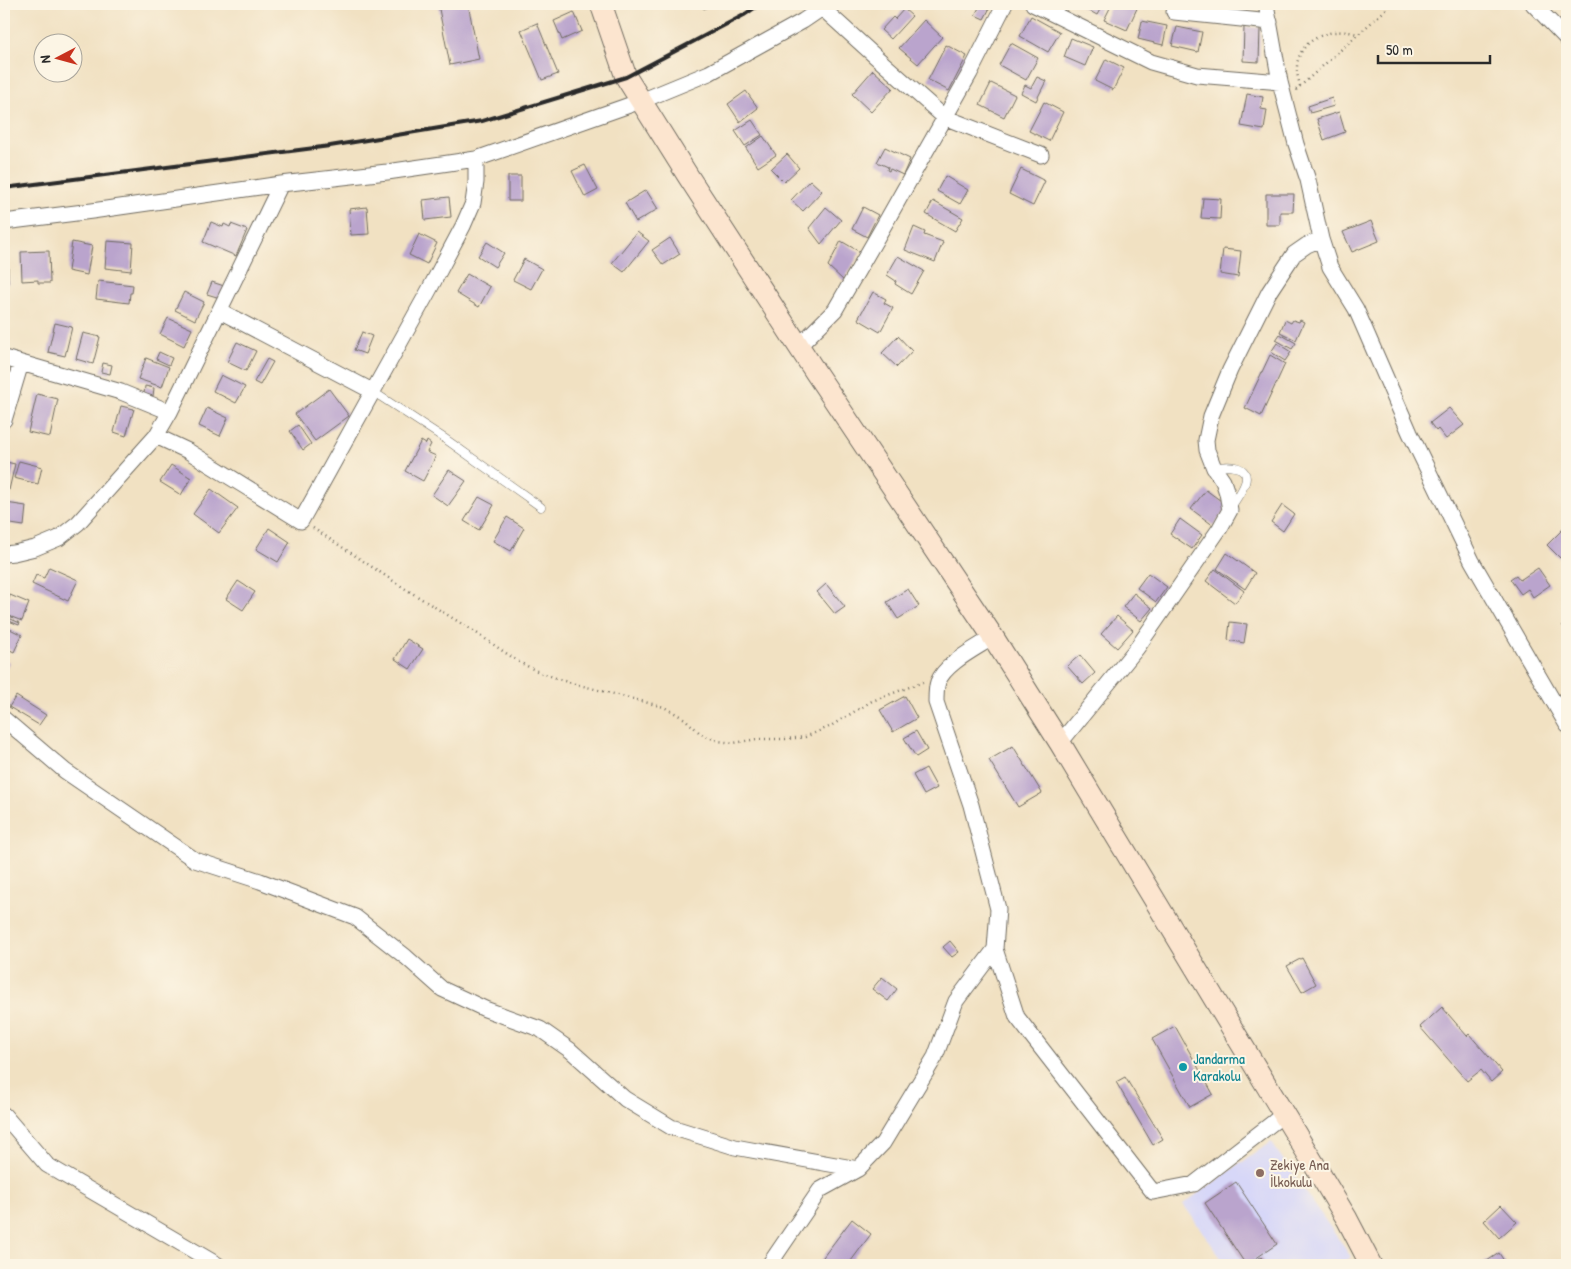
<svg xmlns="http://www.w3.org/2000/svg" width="1571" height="1269" font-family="'Patrick Hand',sans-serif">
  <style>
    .built { fill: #d7d7f8 }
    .building { fill: #baa4cd }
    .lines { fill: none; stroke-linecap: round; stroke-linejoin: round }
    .lane-casing { stroke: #706b60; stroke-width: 9 }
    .street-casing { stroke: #706b60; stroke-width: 17 }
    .secondary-casing { stroke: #706b60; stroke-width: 23 }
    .path { stroke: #706b60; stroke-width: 2.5; stroke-dasharray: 1 4; stroke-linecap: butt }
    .lane { stroke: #fff; stroke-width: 8 }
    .street { stroke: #fff; stroke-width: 15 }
    .secondary { stroke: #fce5cf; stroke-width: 21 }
    .rail { stroke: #2b2b2b; stroke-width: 4 }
    .culture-dot { fill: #0f9aa8; stroke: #fcf5e5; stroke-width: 2 }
    .education-dot { fill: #8d6e63; stroke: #fcf5e5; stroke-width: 2 }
    .labels { text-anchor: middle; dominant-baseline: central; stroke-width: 4; stroke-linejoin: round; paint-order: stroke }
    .culture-label { font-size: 15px; fill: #0d838f; stroke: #fcf5e5; text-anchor: start }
    .education-label { font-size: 15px; fill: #785e54; stroke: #fcf5e5; text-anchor: start }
  </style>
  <rect width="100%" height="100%" fill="#fcf5e5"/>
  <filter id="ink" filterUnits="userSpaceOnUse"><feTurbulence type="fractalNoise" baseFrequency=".02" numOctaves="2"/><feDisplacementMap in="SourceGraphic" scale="10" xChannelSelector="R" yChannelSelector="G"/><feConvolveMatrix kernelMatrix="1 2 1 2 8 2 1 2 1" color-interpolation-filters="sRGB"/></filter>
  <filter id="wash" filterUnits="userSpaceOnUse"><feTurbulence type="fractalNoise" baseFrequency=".0096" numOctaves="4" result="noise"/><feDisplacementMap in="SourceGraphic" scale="20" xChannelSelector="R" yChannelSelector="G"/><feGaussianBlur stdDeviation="1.12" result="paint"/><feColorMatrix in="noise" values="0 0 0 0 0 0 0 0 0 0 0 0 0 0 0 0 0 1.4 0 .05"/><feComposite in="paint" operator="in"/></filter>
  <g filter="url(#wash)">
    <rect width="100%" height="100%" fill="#f1e1c2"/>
    <!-- built -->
    <path class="built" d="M1271,1142l80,115 -11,8h-114l-43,-61z"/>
    <g id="blocks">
      <!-- building -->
      <path class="building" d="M438,4h30l11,55 -29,6z
        M700,4h11l-7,5z
        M981,4l9,4 -6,11 -9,-4z
        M1077,4h26l-6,11z
        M1112,4h27l-12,26 -23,-10z
        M904,9l8,7 -21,23 -10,-9 12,-13 2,2z
        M574,12l8,19 -20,9 -8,-19z
        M1031,16l29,16 -12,20 -28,-16z
        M924,20l18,17 -24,27 -19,-16z
        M1142,21l25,5 -4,19 -25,-6z
        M537,23l21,51 -16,6 -21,-50z
        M1177,27l25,5 -4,20 -26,-6z
        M1244,27l16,1 -1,34 -16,-1z
        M1071,38l22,9 -8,19 -21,-9z
        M1011,43l27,15 -12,22 -27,-15z
        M946,45l21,11 -18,35 -21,-11z
        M1106,59l18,9 -11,22 -18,-9z
        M873,70l20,18 -22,24 -19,-18z
        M1037,77l9,4 -10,20 -15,-8 4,-8 6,3z
        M991,83l24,12 -11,22 -24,-12z
        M746,91l12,17 -18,14 -12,-18z
        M1247,94l16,3 -2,12 6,1 -3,20 -23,-4z
        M1332,98l2,8 -24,7 -2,-7z
        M1044,102l19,10 -14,29 -20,-10z
        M1339,112l6,20 -21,8 -7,-21z
        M752,120l10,15 -17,11 -10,-15z
        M763,136l13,19 -18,12 -12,-19z
        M885,147l25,12 -7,16 -13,-6 -1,2 -2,-1 1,-3 -11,-5z
        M787,154l12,14 -15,14 -13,-13z
        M585,165l13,25 -13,7 -13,-26z
        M1021,169l24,12 -12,25 -24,-12z
        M508,176h13v25h-13z
        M945,176l23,14 -8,14 -23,-13z
        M810,180l12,11 -19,20 -12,-11z
        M646,190l12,19 -22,13 -11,-19z
        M1266,194h28l-1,18h-13v13h-14z
        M449,197l2,20 -26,3 -2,-20z
        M1203,198l18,1 -1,20 -19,-1z
        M933,201l30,17 -8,13 -29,-17z
        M367,207l2,27 -18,1 -2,-26z
        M826,207l15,13 -20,24 -12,-16z
        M863,207l15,8 -11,22 -15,-8z
        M1371,221l8,20 -27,11 -9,-20z
        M211,222l12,5 1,-3 6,3 1,-3 16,6 -11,26 -33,-14z
        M914,227l11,5 -1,3 19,7 -8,20 -30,-12z
        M637,232l12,9 -25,31 -12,-9z
        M419,234l18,9 -10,21 -18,-9z
        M670,238l10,16 -17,11 -11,-15z
        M107,241l26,2 -2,28 -26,-3z
        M841,241l19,11 -16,29 -16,-15z
        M72,242l20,4 -5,29 -19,-4z
        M487,242l17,11 -9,14 -17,-11z
        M1223,249l18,2 -3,26 -18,-3z
        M49,251l1,32h-12v-3l-16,1 -1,-29z
        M4,256h4v28h-4z
        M898,256l26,15 -13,23 -16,-10 1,-3 -9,-6z
        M524,259l18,10 -11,20 -18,-9z
        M467,274l23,13 -11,20 -23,-14z
        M98,281l35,4 -1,8h-2l-1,10 -33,-4z
        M212,282l12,4 -4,12 -13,-4z
        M184,292l20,10 -9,18 -20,-10z
        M873,292l13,7 -2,4 9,5 -13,24 -22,-13z
        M168,318l24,11 -8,17 -24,-12z
        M1285,320l6,3 2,-3 6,2 1,-2 4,2 -8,18 -16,-8z
        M55,323l17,4 -7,29 -17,-4z
        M362,332l10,4 -7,18 -11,-4z
        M83,333l17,4 -7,27 -17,-5z
        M1280,334l16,9 -4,6 -16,-9z
        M898,336l14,15 -15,16 -15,-14z
        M237,342l19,9 -10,20 -19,-9z
        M1277,343l14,9 -6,9 -14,-9z
        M159,352l13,6 -3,7 -13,-6z
        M1270,355l15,9 -24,52 -16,-8z
        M146,358l23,9 -7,20 -24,-8z
        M267,359l6,3 -13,23 -6,-3z
        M103,363l9,2 -2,9 -9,-2z
        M221,375l24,12 -9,16 -23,-12z
        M145,386l9,2 -1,8 -9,-2z
        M329,389l20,27 -34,25 -20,-27z
        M37,394l21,5 -8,38 -22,-5z
        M121,406l13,3 -8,27 -12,-4z
        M207,408l21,10 -8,18 -21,-10z
        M1449,408l15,17 -18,14 -8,-10 -2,2 -6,-8z
        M298,425l13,19 -8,6 -13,-19z
        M421,441l5,3 1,-3 4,3 -4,8 9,4 -13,25 -18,-10z
        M19,461l23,6 -4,17 -24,-6z
        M6,462l9,2 -6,26 -5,-1v-16z
        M171,465l20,13 -10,17 -21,-13z
        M449,470l17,11 -18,25 -16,-11z
        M211,489l27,19 -19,25 -26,-19z
        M1206,490l22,16 -14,20 -23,-17z
        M479,497l15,8 -15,25 -15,-9z
        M6,503l20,3 -2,20 -20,-3z
        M1282,505l12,9 -11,17 -12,-9z
        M507,517l17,11 -13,23 -18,-10z
        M1180,519l22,16 -10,14 -22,-15z
        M1567,525v25l-7,8 -13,-13z
        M269,528l21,14 -12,20 -22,-13z
        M1227,553l28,20 -10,16 -28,-20z
        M49,567l29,13 -10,21 -36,-17 4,-9 8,3z
        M1538,568l12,17 -17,12 -5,-8 -7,5 -11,-15 6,-4 4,5z
        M1215,569l29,22 -9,12 -29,-22z
        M1148,573l19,14 -11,15 -19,-14z
        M238,581l17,11 -12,18 -17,-11z
        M826,584l19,23 -10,7 -18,-22z
        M908,589l11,17 -21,13 -11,-17z
        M1134,593l18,15 -11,13 -18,-14z
        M10,595l19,8 -7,18 -18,-7z
        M4,616l16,7 -1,2 -15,-6z
        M1117,616l16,14 -16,18 -16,-14z
        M1567,620v11l-5,-6z
        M1230,622l17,2 -3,19 -16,-3z
        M4,626l18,9 -8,17 -10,-5z
        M407,639l16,10 -13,20 -15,-10z
        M1080,655l15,18 -12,11 -16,-18z
        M4,660l5,2 -5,10z
        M16,696l30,19 -7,10 -30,-18z
        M905,696l12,22 -24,14 -13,-22z
        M916,731l11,19 -11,7 -12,-19z
        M1013,746l29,47 -24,14 -29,-47z
        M926,768l11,20 -13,7 -11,-20z
        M950,941l9,11 -7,5 -9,-10z
        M1302,958l14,26 -14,8 -15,-26z
        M882,977l15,12 -9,12 -16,-12z
        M1442,1007l25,29 2,-2 33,38 -11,10 -10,-12 -14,11 -47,-54z
        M1175,1026l38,68 -23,13 -38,-68z
        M1125,1077l38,62 -10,6 -37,-63z
        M1236,1182l41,62 -31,21 -41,-62z
        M1501,1205l16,17 -18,16 -15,-17z
        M852,1219l19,15 -23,31h-31z
        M1499,1253l7,11 -3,1h-22z
        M1261,1257l5,8h-17z"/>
    </g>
  </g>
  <g filter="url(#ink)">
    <use href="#blocks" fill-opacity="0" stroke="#706b60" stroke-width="1"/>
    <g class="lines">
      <defs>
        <path id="lane" d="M372,391l72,47 97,69
          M1214,468c12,-3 37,-4 31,15 -3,9 -10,17 -14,25"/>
        <path id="street" d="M1033,4l118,58 46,13 83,7
          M1266,4l14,78 16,62 12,36 13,59 9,28 26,42 54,124 62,128 95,164
          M1533,4l34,35
          M821,7l55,50 68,60 97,38
          M1174,12l96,10
          M4,222l88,-11 189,-27 106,-12 89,-13 165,-58 68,-28 94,-52 25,-17
          M220,311l152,80
          M799,346l36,-36 52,-90 83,-147 35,-69
          M4,358l117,34 49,20
          M4,420l17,-57
          M156,436l32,15 113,70 127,-229 35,-66 10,-23 3,-21v-23
          M4,554l10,-1 21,-5 24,-10 19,-15 78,-87 14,-24 111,-228
          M993,637c-16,11 -48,26 -55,45 -2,5 -2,13 -2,20l35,103 27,104 -3,40 22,68 136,175 41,-8 90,-70
          M4,719l61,52 130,89 65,21 95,36 51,40 36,32 43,20 55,20 30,21 55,49 46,28 64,20 123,22
          M1060,743l77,-95 83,-120 10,-18 -3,-17 -4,-12 -9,-13 -7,-18 -1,-10 5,-24 19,-46 39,-78 25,-38 13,-9 14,-6
          M4,1115l43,50 171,100
          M769,1265l51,-75 38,-21 25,-26 52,-86 21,-56 39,-52"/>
        <path id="secondary" d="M601,4l25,73 62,99 128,197 177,264 67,106 287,476 24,46"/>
      </defs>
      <!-- lane casing -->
      <use href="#lane" class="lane-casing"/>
      <!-- street casing -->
      <use href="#street" class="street-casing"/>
      <!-- secondary casing -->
      <use href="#secondary" class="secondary-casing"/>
      <!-- path -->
      <path class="path" d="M1300,86c-1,-6 -4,-13 -3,-19 1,-29 37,-41 60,-33
        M1296,90l96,-86
        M313,528l91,60 71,44 44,30 18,9 27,10 100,26 21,12 16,15 17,7 16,2 23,-4h29l19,-2 24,-10 43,-26 51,-19"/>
      <!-- lane -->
      <use href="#lane" class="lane"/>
      <!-- street -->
      <use href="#street" class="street"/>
      <!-- secondary -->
      <use href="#secondary" class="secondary"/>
      <!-- rail -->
      <path class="rail" d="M4,188l326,-42 152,-25 144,-44 118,-62 16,-11"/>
    </g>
  </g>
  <!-- markers -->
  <circle class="culture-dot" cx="1183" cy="1067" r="5"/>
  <circle class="education-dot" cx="1260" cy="1173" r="5"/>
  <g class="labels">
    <!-- culture labels -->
    <g class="culture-label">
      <text x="1193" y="1058">Jandarma<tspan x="1193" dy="17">Karakolu</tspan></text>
    </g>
    <!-- education labels -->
    <g class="education-label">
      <text x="1270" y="1164">Zekiye Ana<tspan x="1270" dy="17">İlkokulu</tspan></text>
    </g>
  </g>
  <!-- margin -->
  <rect width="1571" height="1269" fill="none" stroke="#fcf5e5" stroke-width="20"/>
  <!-- north arrow -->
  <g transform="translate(58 58) rotate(264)"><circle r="24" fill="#fcf5e5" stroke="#a8a49b"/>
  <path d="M0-4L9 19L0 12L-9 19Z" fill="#c8321e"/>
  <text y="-8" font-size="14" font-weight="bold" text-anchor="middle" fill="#2b2b2b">N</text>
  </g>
  <!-- scale -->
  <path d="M1378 55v8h112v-8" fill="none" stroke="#2b2b2b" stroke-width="2.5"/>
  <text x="1386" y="55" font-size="15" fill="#2b2b2b" stroke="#fcf5e5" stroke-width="4" paint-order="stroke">50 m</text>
</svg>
